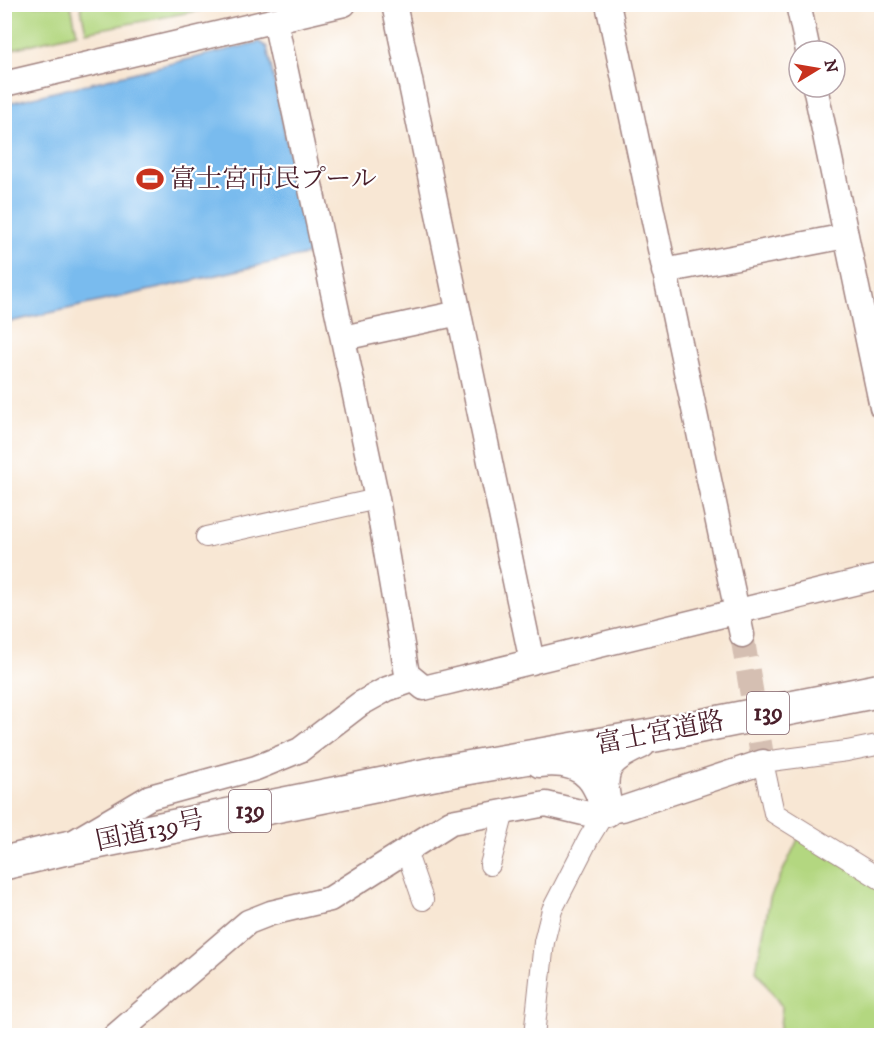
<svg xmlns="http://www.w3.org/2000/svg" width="886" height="1040" font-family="'IM FELL DW Pica','Noto Serif JP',serif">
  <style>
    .green { fill: #b3d780; stroke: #7e7b56; stroke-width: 1.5 }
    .water { fill: #79bbee; stroke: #626d8c; stroke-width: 1.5 }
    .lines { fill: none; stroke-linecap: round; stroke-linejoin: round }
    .tertiary-tunnel { stroke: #d5bfb2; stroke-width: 24; stroke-dasharray: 24 12; stroke-linecap: butt }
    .service-casing { stroke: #a18380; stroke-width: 14 }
    .minor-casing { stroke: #a18380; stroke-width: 22 }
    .tertiary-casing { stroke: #a18380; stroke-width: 27 }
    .trunk-casing { stroke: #a18380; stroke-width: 36 }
    .motorway-casing { stroke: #a18380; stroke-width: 36 }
    .service { stroke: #fff; stroke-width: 10 }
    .minor { stroke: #fff; stroke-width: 20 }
    .tertiary { stroke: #fff; stroke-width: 24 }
    .trunk { stroke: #fff; stroke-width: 33 }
    .motorway { stroke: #fff; stroke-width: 33 }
    .labels { text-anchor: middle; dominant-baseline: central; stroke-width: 4.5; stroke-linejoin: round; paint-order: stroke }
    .shield { fill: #fff; stroke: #80626b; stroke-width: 1.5 }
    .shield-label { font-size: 24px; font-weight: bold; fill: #4a1f2b }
    .poi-label { font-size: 26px; fill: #4a1f2b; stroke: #fff; text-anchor: start }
    .street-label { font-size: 26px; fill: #4a1f2b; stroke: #fff }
  </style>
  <rect width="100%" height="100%" fill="#fff"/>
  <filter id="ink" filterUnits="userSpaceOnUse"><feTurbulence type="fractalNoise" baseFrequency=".0167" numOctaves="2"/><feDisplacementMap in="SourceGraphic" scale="12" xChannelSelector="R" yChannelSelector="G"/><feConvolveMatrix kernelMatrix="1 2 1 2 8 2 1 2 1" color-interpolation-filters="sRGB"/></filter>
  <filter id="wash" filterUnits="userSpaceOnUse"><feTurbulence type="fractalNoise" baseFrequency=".008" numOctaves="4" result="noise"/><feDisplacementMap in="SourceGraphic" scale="24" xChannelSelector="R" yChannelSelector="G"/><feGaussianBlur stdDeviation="1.35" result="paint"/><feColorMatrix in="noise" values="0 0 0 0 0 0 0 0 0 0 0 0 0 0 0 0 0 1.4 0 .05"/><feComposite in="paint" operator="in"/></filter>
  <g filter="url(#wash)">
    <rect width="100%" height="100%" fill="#f8e7d4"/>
    <!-- green -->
    <path class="green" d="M80,4h148v1l-142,27z
      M4,5h67l6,28 -72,18z
      M800,835l81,51v149h-102l3,-28 -26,-37 14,-72z"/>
    <!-- water -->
    <path class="water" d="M259,42l8,5 43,207 -305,69v-219z"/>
  </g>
  <g filter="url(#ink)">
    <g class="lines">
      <!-- tertiary-tunnel -->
      <path class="tertiary-tunnel" d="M742,635l21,127"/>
      <defs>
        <path id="service" d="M881,1036l1,-3"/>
        <path id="minor" d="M206,537l171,-38
          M882,744l-35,7 -84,11 11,51 108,67
          M406,851l17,49
          M490,865l14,-53
          M534,1036l10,-94 8,-32 37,-72 17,-28"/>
        <path id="tertiary" d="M394,4l138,658
          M608,4l134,631
          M798,4l10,47
          M275,20l102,479 30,175 17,14 458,-112
          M4,84l340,-80
          M815,87l67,320
          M664,271l182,-35
          M343,338l116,-25
          M539,765c16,-2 37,-1 49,13 6,6 10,17 14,25
          M77,840l73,-43 106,-29 44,-18 60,-46 27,-15 26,-9
          M115,1036l133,-114 23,-9 59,-14 121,-77 95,-18 42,10 34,-5 141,-47"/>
        <path id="trunk" d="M4,863l58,-14 376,-76"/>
        <path id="motorway" d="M438,773l217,-38 227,-45
          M606,810c-10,-40 -3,-52 34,-68"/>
      </defs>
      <!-- service casing -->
      <use href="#service" class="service-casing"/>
      <!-- minor casing -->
      <use href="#minor" class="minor-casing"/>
      <!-- tertiary casing -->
      <use href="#tertiary" class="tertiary-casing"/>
      <!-- trunk casing -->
      <use href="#trunk" class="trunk-casing"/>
      <!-- motorway casing -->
      <use href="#motorway" class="motorway-casing"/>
      <!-- service -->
      <use href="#service" class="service"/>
      <!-- minor -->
      <use href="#minor" class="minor"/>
      <!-- tertiary -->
      <use href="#tertiary" class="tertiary"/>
      <!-- trunk -->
      <use href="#trunk" class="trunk"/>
      <!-- motorway -->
      <use href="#motorway" class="motorway"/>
    </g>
  </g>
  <!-- icons -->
  <defs>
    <symbol id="stadium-bare" viewBox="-9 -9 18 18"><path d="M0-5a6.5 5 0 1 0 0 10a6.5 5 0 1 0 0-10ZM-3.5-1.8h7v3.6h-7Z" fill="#c8321e" stroke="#fff" stroke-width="2.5" paint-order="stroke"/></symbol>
  </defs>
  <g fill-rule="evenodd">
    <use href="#stadium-bare" x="131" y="160" width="38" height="38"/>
  </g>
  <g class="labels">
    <!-- shield labels -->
    <g class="shield">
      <rect x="747" y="692" width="42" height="42" rx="4.5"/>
      <rect x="229" y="790" width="42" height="42" rx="4.5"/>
    </g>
    <g class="shield-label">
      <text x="768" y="713">139</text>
      <text x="250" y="811">139</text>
    </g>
    <!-- poi labels -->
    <g class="poi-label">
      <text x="170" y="179">富士宮市民プール</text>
    </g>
    <!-- street labels -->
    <g class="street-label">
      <text transform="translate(660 733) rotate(-11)">富士宮道路</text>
      <text transform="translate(150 831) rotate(-12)">国道139号</text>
    </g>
  </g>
  <!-- margin -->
  <rect width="886" height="1040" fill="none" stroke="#fff" stroke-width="24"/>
  <!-- north arrow -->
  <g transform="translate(817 69) rotate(79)"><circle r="28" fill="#ffffff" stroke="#b7a5aa" stroke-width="1.5"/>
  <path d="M0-4.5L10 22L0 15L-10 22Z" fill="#c8321e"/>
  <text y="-9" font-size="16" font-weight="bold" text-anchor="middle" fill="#4a1f2b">N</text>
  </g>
</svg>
